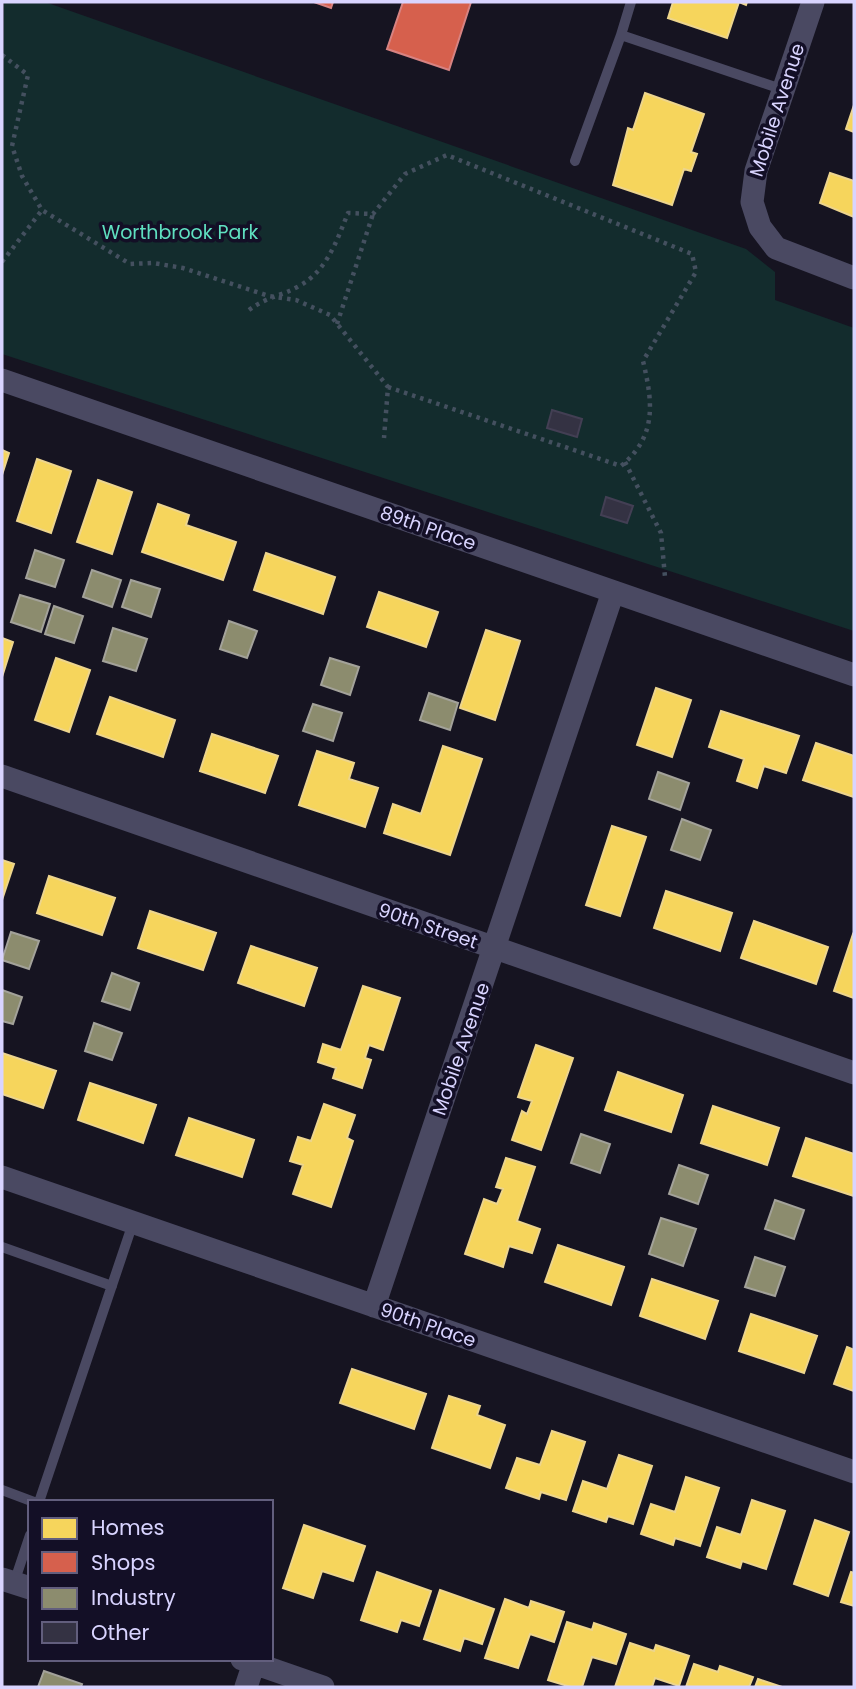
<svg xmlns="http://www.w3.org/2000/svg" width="856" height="1689" font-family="Poppins,sans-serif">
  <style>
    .green { fill: #132c2d }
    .homes { fill: #f6d55c; stroke: #edd58d; stroke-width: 2 }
    .shops { fill: #d6604d; stroke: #d78382; stroke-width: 2 }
    .industry { fill: #8c8c6e; stroke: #a3a29a; stroke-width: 2 }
    .building { fill: #343243; stroke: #433f54; stroke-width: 2 }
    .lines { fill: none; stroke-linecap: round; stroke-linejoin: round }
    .path { stroke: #44505f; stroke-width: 4.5; stroke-dasharray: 3.5 5; stroke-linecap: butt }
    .service { stroke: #4a4962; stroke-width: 10 }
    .minor { stroke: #4a4962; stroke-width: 23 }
    .labels { text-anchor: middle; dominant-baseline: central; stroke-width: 7; stroke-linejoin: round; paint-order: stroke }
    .street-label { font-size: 19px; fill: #d9d4ff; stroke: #130f26 }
    .park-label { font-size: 19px; fill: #5fe0c0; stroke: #130f26 }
  </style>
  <rect width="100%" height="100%" fill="#161421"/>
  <!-- green -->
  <path class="green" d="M4,2h41l701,247 29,23v28l79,28v303l-852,-277z"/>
  <!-- homes -->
  <path class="homes" d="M673,2h74l-1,3 -7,-3 -12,36 -59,-20z
    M645,93l59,21 -13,38 6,2 -6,17 -7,-2 -12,36 -59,-20 15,-57 5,2z
    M854,105v27l-8,-3z
    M830,173l24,8v36l-34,-14z
    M2,450l7,3 -7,22z
    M37,459l34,12 -20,62 -34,-12z
    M98,480l34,12 -20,62 -35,-12z
    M158,504l31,11 -3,10 50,17 -13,38 -81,-28z
    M266,553l69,24 -12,37 -69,-24z
    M379,592l59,20 -12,35 -59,-20z
    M486,630l34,11 -25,79 -35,-12z
    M2,638l11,4 -11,35z
    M56,658l34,12 -21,62 -34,-12z
    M656,688l35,12 -19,57 -35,-12z
    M110,697l65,23 -12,37 -66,-23z
    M721,711l78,25 -13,37 -22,-7 -7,22 -20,-7 7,-22 -35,-12z
    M212,734l66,22 -13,37 -65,-22z
    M816,743l38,13v41l-51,-17z
    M443,746l39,13 -32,96 -66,-22 9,-29 28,10z
    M317,751l37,12 -5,16 29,9 -13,39 -66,-22z
    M612,826l34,11 -26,79 -34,-11z
    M2,860l12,4 -12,36z
    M49,876l66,22 -13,37 -65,-22z
    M666,891l66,22 -12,38 -66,-23z
    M150,911l66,22 -13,37 -65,-22z
    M754,921l74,26 -12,37 -75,-26z
    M853,934l1,1v63l-20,-7z
    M251,946l66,22 -13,38 -66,-23z
    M363,986l37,12 -17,52 -14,-5 -4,13 6,2 -9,28 -29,-10 3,-10 -18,-6 5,-18 18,6z
    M536,1045l37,13 -32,92 -29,-10 10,-29 5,3 5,-13 -14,-4z
    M2,1053l54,18 -13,37 -41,-14z
    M618,1072l65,23 -12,37 -66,-22z
    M90,1083l66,22 -13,38 -65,-23z
    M324,1104l31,11 -8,23 6,3 -22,66 -38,-13 10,-29 -13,-4 8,-24 13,4z
    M713,1106l66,22 -12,37 -66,-22z
    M189,1118l65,22 -12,37 -66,-22z
    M806,1138l48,16v42l-61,-20z
    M506,1158l29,9 -18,54 23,8 -8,24 -23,-7 -6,21 -38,-13 19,-55 13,5 6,-15 -7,-2z
    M558,1245l66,22 -13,38 -66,-23z
    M652,1279l66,22 -13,38 -65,-23z
    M751,1314l66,22 -13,37 -65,-22z
    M847,1347l7,3v41l-20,-7z
    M352,1369l74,25 -12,35 -74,-26z
    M449,1396l31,10 -3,9 28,10 -15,43 -58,-20z
    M552,1431l33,11 -19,58 -25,-8 -2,7 -33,-11 11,-30 23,7z
    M619,1455l33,11 -19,58 -25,-8 -2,6 -33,-11 10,-30 24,8z
    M686,1477l33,11 -19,58 -25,-8 -2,7 -32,-11 10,-30 24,8z
    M752,1500l33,11 -19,58 -24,-8 -2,7 -33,-11 10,-30 24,8z
    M815,1520l34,12 -21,64 -34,-12z
    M304,1525l61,21 -12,35 -31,-10 -9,27 -30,-10z
    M377,1572l54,19 -12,35 -18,-6 -4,12 -36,-12z
    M851,1572l3,1v33l-13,-4z
    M440,1590l54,19 -12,35 -18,-6 -4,13 -36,-12z
    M505,1599l24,9 2,-7 33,11 -10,30 -24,-8 -12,34 -33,-10z
    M567,1622l25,8 2,-7 32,11 -10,30 -24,-7 -10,30h-11l-23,-7z
    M630,1643l24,8 2,-6 33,11 -10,30 -24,-8 -3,9h-37z
    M694,1664l24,8 2,-6 33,11 -4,10h-63z
    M758,1679l24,8h-27z"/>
  <!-- shops -->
  <path class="shops" d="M314,2h19l-2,6z
    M403,2h68l-22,68 -62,-21z"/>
  <!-- industry -->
  <path class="industry" d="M35,550l29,10 -9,27 -29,-9z
    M92,570l29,10 -9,27 -29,-10z
    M131,580l29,9 -9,28 -29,-10z
    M20,595l30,9 -9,28 -30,-10z
    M54,606l29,10 -9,27 -29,-9z
    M229,621l28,10 -10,27 -27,-9z
    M113,628l34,11 -11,32 -33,-10z
    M330,658l29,9 -9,28 -29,-10z
    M429,693l29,10 -8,27 -30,-10z
    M313,704l29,9 -9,28 -30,-10z
    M658,772l31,11 -9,27 -31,-11z
    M682,819l29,11 -11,30 -29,-10z
    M11,932l28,9 -10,28 -27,-9z
    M112,973l27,10 -9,27 -28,-9z
    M2,990l20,7 -9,27 -11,-3z
    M94,1023l28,10 -10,27 -27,-9z
    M581,1134l29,10 -10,29 -29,-10z
    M679,1165l29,10 -10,29 -29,-10z
    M775,1200l29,10 -10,29 -29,-10z
    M661,1218l35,11 -13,37 -34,-12z
    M755,1257l30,10 -10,29 -30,-9z
    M44,1671l38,13 -1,3h-43z"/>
  <!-- building -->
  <path class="building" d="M552,410l30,9 -5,18 -30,-9z
    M606,497l27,9 -6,17 -26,-8z"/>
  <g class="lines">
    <!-- path -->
    <path class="path" d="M2,55l26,20 -16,71 10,30 20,34 88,54 23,-1 30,5 86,28 27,4 34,15 58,72 -4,51
      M2,262l40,-52
      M249,310c19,-14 33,-14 50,-24 28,-15 38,-46 49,-73l25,1 32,-40 42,-19 245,99 4,18 -53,89c10,42 14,75 -22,105l-233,-79
      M337,324l36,-110
      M625,462l36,71 4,44"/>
    <!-- service -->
    <path class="service" d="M621,35l10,-33
      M575,161l46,-126 163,55
      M2,1247l110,39
      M2,1490l32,12
      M39,1502l94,-279
      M14,1583l16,-48"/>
    <!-- minor -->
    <path class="minor" d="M813,2l-57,169 -4,31 8,25 16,21 78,30
      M2,380l852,295
      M2,776l852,297
      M2,1177l852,295
      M374,1306l239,-714
      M2,1579l28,9
      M242,1659l81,28
      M246,1687l8,-24"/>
  </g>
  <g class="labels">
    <!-- street labels -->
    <g class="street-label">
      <text transform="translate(777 110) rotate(-72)">Mobile Avenue</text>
      <text transform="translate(428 528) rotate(19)">89th Place</text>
      <text transform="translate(428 926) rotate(19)">90th Street</text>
      <text transform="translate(461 1049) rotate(-71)">Mobile Avenue</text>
      <text transform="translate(428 1325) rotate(19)">90th Place</text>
    </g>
    <!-- park labels -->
    <g class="park-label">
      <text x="180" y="232">Worthbrook Park</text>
    </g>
  </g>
  <!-- border -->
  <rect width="856" height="1689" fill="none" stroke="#d9d4ff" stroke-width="7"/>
  <!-- legend -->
  <rect x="28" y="1500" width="245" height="161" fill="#130f26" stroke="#625e7d" stroke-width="2"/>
  <rect x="42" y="1518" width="35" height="21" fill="#f6d55c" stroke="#625e7d" stroke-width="2"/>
  <text x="91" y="1535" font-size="21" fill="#d9d4ff">Homes</text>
  <rect x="42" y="1552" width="35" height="21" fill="#d6604d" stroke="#625e7d" stroke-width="2"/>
  <text x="91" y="1570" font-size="21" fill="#d9d4ff">Shops</text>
  <rect x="42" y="1588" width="35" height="21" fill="#8c8c6e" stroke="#625e7d" stroke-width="2"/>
  <text x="91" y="1605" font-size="21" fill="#d9d4ff">Industry</text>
  <rect x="42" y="1622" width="35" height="21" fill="#343243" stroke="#625e7d" stroke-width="2"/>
  <text x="91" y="1640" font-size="21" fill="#d9d4ff">Other</text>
</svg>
